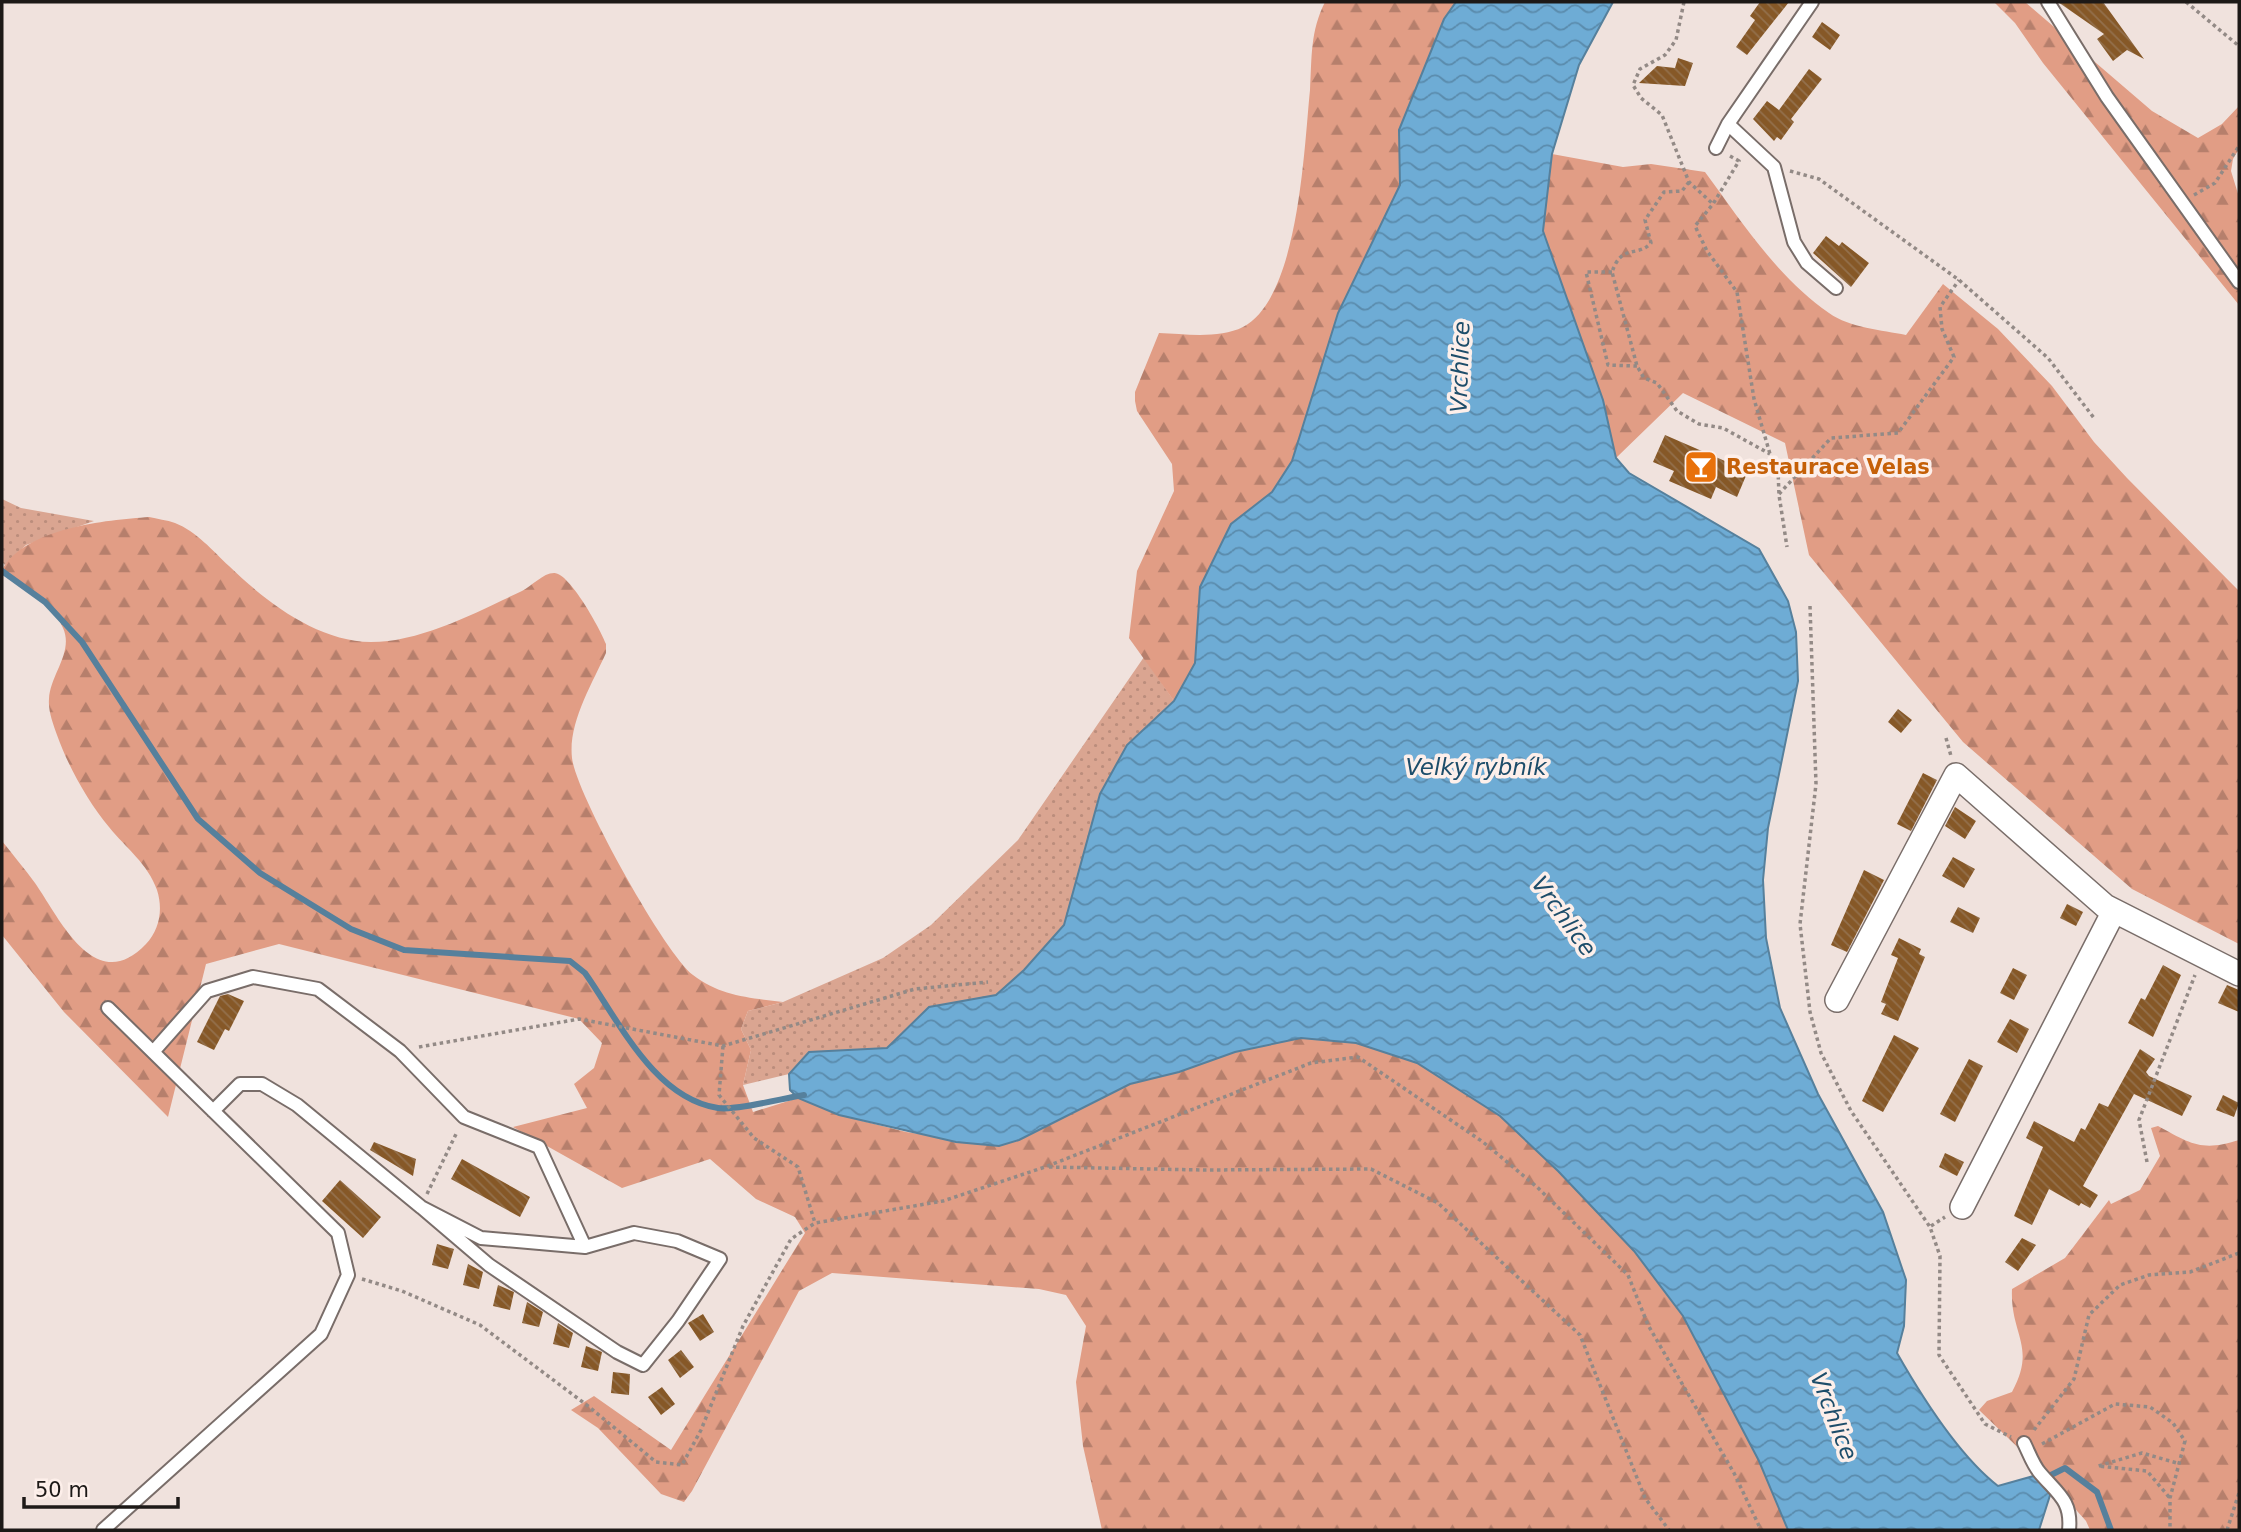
<svg xmlns="http://www.w3.org/2000/svg" width="2241" height="1532" font-family="'DejaVu Sans',sans-serif">
  <style>
    .grass { fill: url(#grass-dots) }
    .forest { fill: url(#forest-firs) }
    .water { fill: url(#water-waves); stroke: #56809c; stroke-width: 2 }
    .lines { fill: none; stroke-linecap: round; stroke-linejoin: round }
    .stream { stroke: #56809c; stroke-width: 6 }
    .building { fill: url(#building-back-hatch) }
    .service-casing { stroke: #796d69; stroke-width: 16 }
    .minor-casing { stroke: #796d69; stroke-width: 26 }
    .path { stroke: #938a86; stroke-width: 3.5; stroke-dasharray: 3.5 3.5; stroke-linecap: butt }
    .service { stroke: #fff; stroke-width: 12 }
    .minor { stroke: #fff; stroke-width: 23 }
    .labels { text-anchor: middle; dominant-baseline: central; stroke-width: 7; stroke-linejoin: round; paint-order: stroke }
    .food-label { font-size: 21px; font-weight: bold; fill: #c56008; stroke: #fdefea; text-anchor: start }
    .water-label { font-size: 23px; font-style: italic; fill: #1d4d6a; stroke: #fdefea }
  </style>
  <defs>
    <pattern id="grass-dots" width="8" height="8" patternUnits="userSpaceOnUse" patternTransform="scale(1.75)"><rect width="8" height="8" fill="#daa591"/><path d="M2 2h.1M6 6h.1" fill="none" stroke="#bb8d7c" stroke-width="1.8" stroke-linecap="round"/></pattern>
    <pattern id="forest-firs" width="22" height="20" patternUnits="userSpaceOnUse" patternTransform="scale(1.75)"><rect width="22" height="20" fill="#e19d85"/><path d="M5 1l3.5 6h-7zM16 11l3.5 6h-7z" fill="#b67f6c"/></pattern>
    <pattern id="water-waves" width="16" height="10" patternUnits="userSpaceOnUse" patternTransform="scale(1.75)"><rect width="16" height="10" fill="#6eacd5"/><path d="M0 5q4-4 8 0t8 0" fill="none" stroke="#5a8bac"/></pattern>
    <pattern id="building-back-hatch" width="6" height="6" patternUnits="userSpaceOnUse" patternTransform="scale(1.75)"><rect width="6" height="6" fill="#865827"/><path d="M-1 5l2 2M0 0l6 6M5-1l2 2" fill="none" stroke="#93704c"/></pattern>
  </defs>
  <rect width="100%" height="100%" fill="#f0e2dd"/>
  <!-- grass -->
  <path class="grass" d="M2,499l19,9 73,13 -68,24 -21,20 -3,-3z
    M1144,657l30,44 -47,44 -27,49 -36,131 -40,45 -28,25 -67,12 -42,41 -78,4 -20,22 -46,11 8,-35 -10,-21 7,-18 35,-9 100,-44 48,-33 87,-85z"/>
  <!-- forest -->
  <path class="forest" d="M1325,2h131l-12,17 -45,111 1,55 -62,128 -46,148 -20,31 -41,32 -31,63 -5,76 -21,38 -45,-63 8,-67 37,-80 -2,-27 -35,-53 -2,-10v-9l24,-59c26,1 60,6 84,-6 56,-29 61,-179 67,-237 2,-33 0,-58 15,-88z
    M1994,2h31l127,109 46,27 24,-14 17,-18v43l-6,10 -2,12 8,26v108l-196,-242 -28,-40z
    M1552,154l71,13 28,-3 54,8c37,50 72,105 124,141 21,15 53,17 77,22l37,-51 55,45 54,57 42,56 33,36 112,113v353l-107,-55 -169,-147 -154,-187 -24,-112 -102,-50 -67,65 -13,-58 -60,-169z
    M149,517c8,2 18,3 26,6 21,8 38,28 54,43 37,36 88,75 142,76 50,0 106,-30 151,-51 10,-5 21,-18 32,-18 15,-1 47,57 52,71v9c-14,31 -38,70 -34,105 4,36 93,196 121,217 27,21 57,23 90,27l-35,9 -7,18 10,21 -8,35 10,27 45,-14 41,17 67,17 93,14 20,-6 111,-56 49,-12 56,-20 66,-14 55,5 61,20 83,53 58,55 76,80 49,65 76,145 29,69h-686l-19,-84 -7,-64 10,-56 -20,-31 -27,-6 -207,-16 -33,18 -107,200 -8,11 -23,-8 -63,-66 -27,-18 23,-14 77,54 134,-217 -10,-16 -39,-18 -46,-40 -88,29 -109,-61 74,-19 -13,-24 20,-16 8,-25 -23,-24 -300,-75 -73,20 -38,153 -104,-105 -62,-77v-94c11,14 22,27 33,42 24,34 60,115 111,61 14,-15 17,-35 11,-54 -9,-26 -31,-42 -48,-63 -21,-25 -41,-61 -52,-92 -4,-12 -9,-24 -8,-36 1,-24 25,-47 14,-71 -10,-25 -41,-42 -61,-58 23,-42 104,-50 147,-53z
    M2158,1126c33,18 44,26 81,14v390h-149l-4,-9 -50,-56 -57,-55 8,-9 25,-9c25,-46 -2,-57 0,-103l53,-31 44,-58 2,4 29,-14 20,-34 -9,-28z"/>
  <!-- water -->
  <path class="water" d="M1456,2h157l-34,63 -27,89 -9,77 60,169 13,58 13,15 130,76 29,52 8,31 2,49 -30,147 -5,52 3,58 14,70 38,86 65,118 23,68 -2,46 -7,27c25,44 61,102 101,133l39,-11 15,14 -13,41h-251l-29,-69 -76,-145 -49,-65 -76,-80 -58,-55 -83,-53 -61,-20 -55,-5 -66,14 -56,20 -49,12 -111,56 -20,6 -43,-4 -117,-27 -41,-17 -8,-8 -1,-16 20,-22 78,-4 42,-41 67,-12 28,-25 40,-45 36,-131 27,-49 47,-44 21,-38 5,-76 31,-63 41,-32 20,-31 46,-148 62,-128 -1,-55 45,-111z"/>
  <g class="lines">
    <!-- stream -->
    <path class="stream" d="M2,571l43,31 37,40 116,177 62,54 91,56 53,21 166,11 15,12c34,48 69,125 133,135 17,3 66,-10 86,-13
      M2045,1478l20,-10 32,24 14,38"/>
  </g>
  <!-- building -->
  <path class="building" d="M1760,2h29l-42,53 -11,-8 19,-27 -5,-4z
    M2058,2h45l41,57 -17,-9 -14,11 -16,-22 7,-5z
    M1822,22l18,13 -10,15 -18,-13z
    M1678,58l15,5 -8,23 -46,-3 18,-17 18,2z
    M1809,69l13,10 -31,40 3,3 -13,18 -4,-3 -3,4 -21,-22 14,-18 12,9z
    M1826,236l13,10 3,-4 27,21 -18,24 -38,-34z
    M1665,435l83,36 -11,26 -21,-10 -5,12 -42,-18 5,-10 -21,-9z
    M1898,709l14,11 -11,13 -13,-11z
    M1923,773l14,7 -26,51 -14,-7z
    M1955,807l21,14 -11,18 -20,-13z
    M1953,857l22,12 -11,19 -22,-12z
    M1864,870l20,10 -37,72 -16,-7z
    M2067,904l16,8 -7,14 -16,-8z
    M1958,907l22,11 -7,15 -23,-11z
    M1899,938l22,11 -2,5 6,3 -27,64 -17,-7 5,-10 -5,-2 17,-44 -7,-3z
    M2163,965l18,10 -28,62 -25,-14 13,-25 4,2z
    M2013,968l14,7 -13,25 -14,-7z
    M2227,985l12,5v22l-21,-9z
    M228,994l16,7 -15,30 -4,-2 -11,21 -17,-8 23,-46z
    M2010,1019l19,10 -12,24 -20,-11z
    M1894,1035l25,13 -36,64 -21,-11z
    M2140,1049l15,10 -9,13 3,4 43,20 -10,20 -48,-22 -51,92 15,9 -8,13 -9,-5 -2,3 -30,-17 -17,36 -18,-9 29,-69 -17,-9 8,-17 40,21 7,-14 4,2 14,-27 9,4z
    M1969,1059l14,7 -28,56 -15,-8z
    M2223,1095l16,8 -5,14 -18,-7z
    M374,1142l42,17 -3,17 -43,-26z
    M1945,1153l19,9 -7,14 -18,-9z
    M462,1159l68,38 -10,20 -69,-38z
    M340,1180l41,37 -18,21 -41,-37z
    M2022,1238l14,7 -18,26 -13,-9z
    M437,1244l17,5 -6,20 -16,-4z
    M468,1264l15,8 -4,17 -16,-4z
    M498,1285l16,7 -4,18 -17,-4z
    M527,1302l16,10 -4,15 -17,-4z
    M703,1314l11,18 -14,9 -12,-18z
    M558,1323l15,10 -4,15 -16,-4z
    M586,1346l16,6 -4,19 -17,-4z
    M681,1350l13,17 -14,11 -12,-18z
    M613,1372l17,2 -1,21 -18,-2z
    M662,1387l13,17 -14,11 -13,-18z"/>
  <g class="lines">
    <defs>
      <path id="service" d="M2048,2l59,95 132,185
        M1728,124l46,43 20,75 13,21 29,25
        M1716,148l12,-24 84,-122
        M153,1052l54,-61 46,-14 65,12 82,62 64,66 75,30 46,100
        M213,1111l27,-27h22l35,21 124,102 60,31 104,9 49,-14 43,8 43,18 -42,62 -35,44 -26,-13 -128,-87 -68,-58
        M2024,1443c5,10 9,22 16,30 18,21 32,28 29,57
        M103,1530l218,-196 27,-59 -10,-42 -230,-225"/>
      <path id="minor" d="M1837,1000l119,-225 149,131 134,68
        M1962,1207l152,-296"/>
    </defs>
    <!-- service casing -->
    <use href="#service" class="service-casing"/>
    <!-- minor casing -->
    <use href="#minor" class="minor-casing"/>
    <!-- path -->
    <path class="path" d="M1684,2l-8,38 -11,15 -25,14 -7,16 8,13 21,17 27,67 24,22
      M2186,2l53,44
      M1730,156l9,5 -26,43 -18,22 12,25 30,41 17,107 16,55 8,16 1,25 8,52
      M1790,171l29,8 140,101 89,78 46,60
      M1689,182l-7,9 -18,1 -19,28 6,23c-14,15 -29,0 -39,29l25,94 7,12 13,5 20,28 22,13 24,4 47,26
      M2194,195l21,-12 24,-37
      M1612,272h-26l22,93 29,1
      M1779,494l52,-56 67,-5 56,-76 -12,-28 -2,-22 19,-27
      M1810,606l6,178 -16,140 10,88 11,41 30,58 79,116 10,29 -1,99 46,69 26,13
      M1946,738l5,18
      M723,1046l-4,49 35,43 44,29 17,56
      M419,1047l160,-28 144,27 192,-57 73,-7
      M2147,1162l-8,-42 56,-145
      M1049,1167l154,3 168,-1 67,34 142,132 65,163 24,32
      M427,1194l30,-62
      M1931,1226l14,-9
      M362,1279l40,12 78,34 108,81 68,56 26,3 19,-35 42,-104 48,-87 24,-16 128,-22 102,-34 266,-104 47,-6 125,85 54,45 91,88 20,50 86,148 27,57
      M2034,1430l40,-51 15,-64 31,-30 29,-10 41,-3 49,-19
      M2042,1444l73,-40 35,3 23,16 12,18 -15,57v32
      M2169,1497l-22,-26 -49,-5 44,-13 35,10
      M2227,1530l12,-37"/>
    <!-- service -->
    <use href="#service" class="service"/>
    <!-- minor -->
    <use href="#minor" class="minor"/>
  </g>
  <!-- icons -->
  <defs>
    <symbol id="bar-square" viewBox="-11 -11 22 22"><rect x="-9" y="-9" width="18" height="18" rx="4" fill="#e8710a" stroke="#fdefea"/><path d="M-6-5H6L.8 .8V4.5H3.5V6h-7V4.5H-.8V.8Z" fill="#fff"/></symbol>
  </defs>
  <g fill-rule="evenodd">
    <use href="#bar-square" x="1682" y="448" width="38" height="38"/>
  </g>
  <g class="labels">
    <!-- food labels -->
    <g class="food-label">
      <text x="1726" y="467">Restaurace Velas</text>
    </g>
    <!-- water labels -->
    <g class="water-label">
      <text transform="translate(1460 367) rotate(-88)">Vrchlice</text>
      <text x="1476" y="767">Velký rybník</text>
      <text transform="translate(1564 916) rotate(54)">Vrchlice</text>
      <text transform="translate(1834 1416) rotate(69)">Vrchlice</text>
    </g>
  </g>
  <!-- border -->
  <rect width="2241" height="1532" fill="none" stroke="#1d1917" stroke-width="7"/>
  <!-- scale -->
  <path d="M24 1497v10h154v-10" fill="none" stroke="#1d1917" stroke-width="3.5"/>
  <text x="35" y="1497" font-size="21" fill="#1d1917" stroke="#fdefea" stroke-width="5" paint-order="stroke">50 m</text>
</svg>
